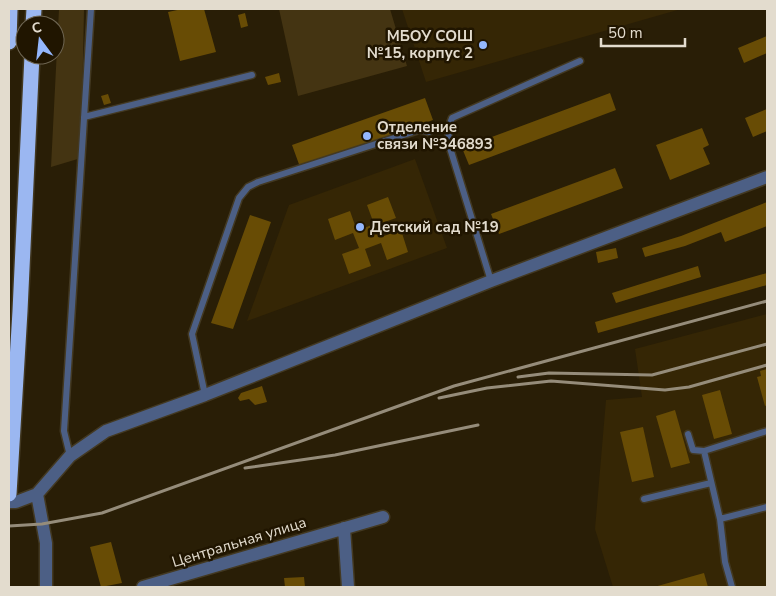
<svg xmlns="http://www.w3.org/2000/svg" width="776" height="596" font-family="'Nunito Sans',sans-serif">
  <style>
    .built { fill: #352605 }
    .green { fill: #443412 }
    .building { fill: #684c05 }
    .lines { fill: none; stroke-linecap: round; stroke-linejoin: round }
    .lane-casing { stroke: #433922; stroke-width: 9 }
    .street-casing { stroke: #433922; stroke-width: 15 }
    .highway-casing { stroke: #433922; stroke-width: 18 }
    .lane { stroke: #4c5f85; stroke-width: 6 }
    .street { stroke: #4c5f85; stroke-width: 12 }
    .highway { stroke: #9bb7f1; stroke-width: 15 }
    .rail { stroke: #958c7a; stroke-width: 3 }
    .poi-dot { fill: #94b7fd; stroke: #201500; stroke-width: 2 }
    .labels { text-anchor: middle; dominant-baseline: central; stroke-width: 5; stroke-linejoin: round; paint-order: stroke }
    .poi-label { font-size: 15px; font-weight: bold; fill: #e3dcce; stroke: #201500; text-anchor: start }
    .street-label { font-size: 15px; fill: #e3dcce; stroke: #201500 }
  </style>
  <rect width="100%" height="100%" fill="#291e06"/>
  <!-- built -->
  <path class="built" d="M402,9h279l-255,73z
    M415,159l32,89 -200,73 42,-116z
    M767,314v273h-154l-18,-58 11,-129 36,-3 -7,-48z"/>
  <!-- green -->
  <path class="green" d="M59,9h25l-3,149 -30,9z
    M279,9h111l17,57 -109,30z"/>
  <!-- building -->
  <path class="building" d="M182,9h22l12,43 -36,9 -12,-49z
    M245,13l3,13 -7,2 -3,-13z
    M767,36v17l-23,10 -6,-15z
    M279,73l2,9 -13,3 -3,-8z
    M610,93l6,17 -147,55 -7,-17z
    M108,94l3,9 -7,2 -3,-9z
    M425,98l8,22 -133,47 -8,-22z
    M767,109v22l-14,6 -8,-19z
    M702,128l7,17 -6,3 7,16 -40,16 -14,-35z
    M615,168l8,20 -124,46 -8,-20z
    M388,197l8,21 -17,6 5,12 17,-6 7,22 -21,8 -6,-17 -16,6 6,17 -22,8 -7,-20 17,-6 -6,-15 -18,7 -7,-21 22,-8 7,20 17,-7 -7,-19z
    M767,202v24l-42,16 -4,-10 -36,14 -40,11 -3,-9 39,-12z
    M250,215l21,7 -38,107 -22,-6z
    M616,248l2,10 -20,5 -2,-11z
    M698,266l3,11 -85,26 -4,-10z
    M767,273v12l-169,48 -3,-11z
    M767,369v36l-2,1 -8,-29 4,-1 -1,-5z
    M262,386l5,16 -12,3 -6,-6 -9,2 -2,-3 3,-5z
    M720,390l12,44 -18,5 -12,-44z
    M675,410l15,53 -19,5 -15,-52z
    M643,427l11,50 -22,5 -12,-50z
    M111,542l11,41 -21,4 -11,-40z
    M704,573l4,14h-54z
    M304,577l1,10h-20l-1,-9z"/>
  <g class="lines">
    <defs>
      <path id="lane" d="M84,117l168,-42
        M491,281l-41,-133 -2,-19 4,-11 128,-57
        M205,395l-13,-61 47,-136 9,-11 10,-5 161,-52 10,2
        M688,434l5,16 11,1 63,-20
        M704,451l16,68 47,-12
        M70,456l-6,-25 27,-422
        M644,499l67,-16
        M720,519l5,43 7,25"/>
      <path id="street" d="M37,494l9,49v44
        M9,502h7l21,-8 33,-38 36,-25 99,-36 286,-114 276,-104
        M344,528l4,59
        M143,587l240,-70"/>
      <path id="highway" d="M33,25l1,-16
        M9,42l1,-33
        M9,494l11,-183 12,-256"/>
    </defs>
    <!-- lane casing -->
    <use href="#lane" class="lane-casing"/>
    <!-- street casing -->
    <use href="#street" class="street-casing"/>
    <!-- highway casing -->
    <use href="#highway" class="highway-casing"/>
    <!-- lane -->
    <use href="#lane" class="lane"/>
    <!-- street -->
    <use href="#street" class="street"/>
    <!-- highway -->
    <use href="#highway" class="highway"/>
    <!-- rail -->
    <path class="rail" d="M518,377l31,-4 103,2 115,-31
      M439,398l48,-10 64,-7 114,9 24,-3 78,-22
      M245,468l90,-13 143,-30
      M9,526l33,-2 60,-11 352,-127 313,-85"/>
  </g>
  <!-- markers -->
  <g class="poi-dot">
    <circle cx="483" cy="45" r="5"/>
    <circle cx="367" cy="136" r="5"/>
    <circle cx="360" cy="227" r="5"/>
  </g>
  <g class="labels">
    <!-- poi labels -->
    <g class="poi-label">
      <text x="473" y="36" text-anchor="end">МБОУ СОШ<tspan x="473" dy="17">№15, корпус 2</tspan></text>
      <text x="377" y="127">Отделение<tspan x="377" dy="17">связи №346893</tspan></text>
      <text x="370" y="227">Детский сад №19</text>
    </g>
    <!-- street labels -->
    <g class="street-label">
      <text transform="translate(239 542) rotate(-17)">Центральная улица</text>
    </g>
  </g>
  <!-- border -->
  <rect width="776" height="596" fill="none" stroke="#e3dcce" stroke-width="20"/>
  <!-- north arrow -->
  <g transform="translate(40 40) rotate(345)"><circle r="24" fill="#201500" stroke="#6e6552"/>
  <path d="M0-4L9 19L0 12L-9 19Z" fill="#94b7fd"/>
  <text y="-8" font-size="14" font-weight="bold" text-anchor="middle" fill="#e3dcce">С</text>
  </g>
  <!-- scale -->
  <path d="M601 38v8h84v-8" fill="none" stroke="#e3dcce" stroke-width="2.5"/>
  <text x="608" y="38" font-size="15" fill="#e3dcce" stroke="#201500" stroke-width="4" paint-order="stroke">50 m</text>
</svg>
